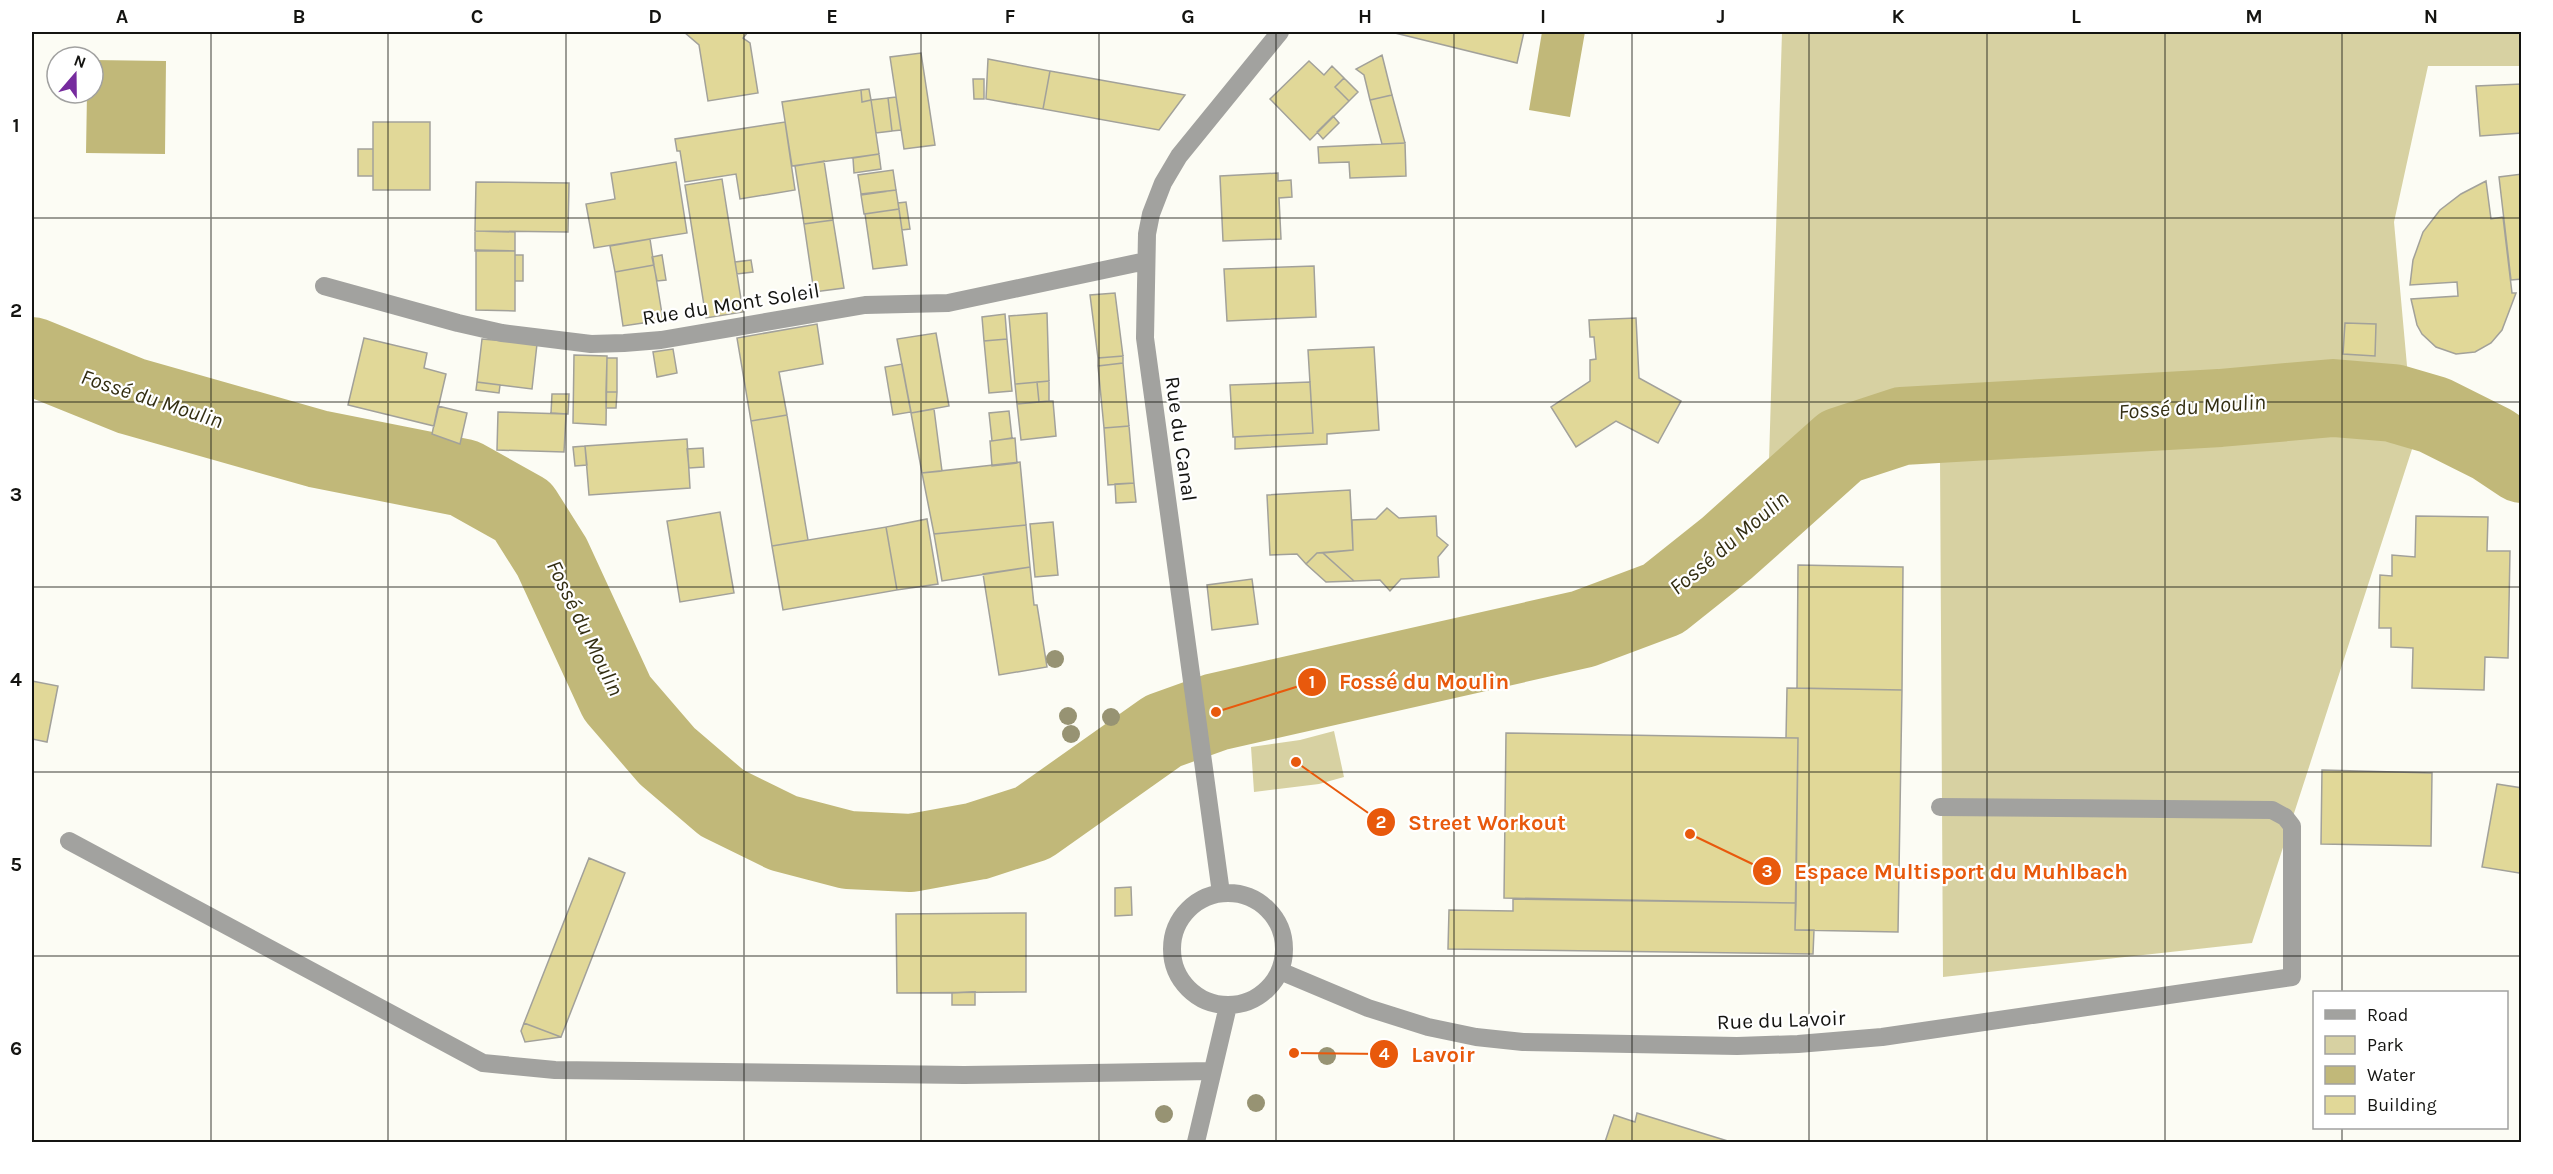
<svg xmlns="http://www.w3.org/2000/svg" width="2553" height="1174" font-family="Karla,sans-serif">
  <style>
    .green { fill: #d7d1a2 }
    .water { fill: #c1b879 }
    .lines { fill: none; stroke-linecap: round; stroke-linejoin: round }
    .river { stroke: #c1b879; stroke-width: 78 }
    .building { fill: #e1d898; stroke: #a2a19a; stroke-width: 1.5 }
    .minor { stroke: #a2a29f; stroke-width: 18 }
    .tree { fill: #979373 }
    .grid { fill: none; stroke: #141411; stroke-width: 1.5; stroke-opacity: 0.55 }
    .labels { text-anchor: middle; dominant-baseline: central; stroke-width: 4.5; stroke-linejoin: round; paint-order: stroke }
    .street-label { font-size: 21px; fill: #141411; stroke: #fff }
    .water-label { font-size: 22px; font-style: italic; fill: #332e12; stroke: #fff }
    .leader { fill: none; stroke: #e8590c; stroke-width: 2 }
    .callout-dot { fill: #e8590c; stroke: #fff; stroke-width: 2 }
    .mark-label { font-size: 18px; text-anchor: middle; font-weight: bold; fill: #fff }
    .callout-label { font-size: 22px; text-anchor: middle; font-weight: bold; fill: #e8590c; stroke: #fff; stroke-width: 4.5; stroke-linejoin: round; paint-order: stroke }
    .neatline { fill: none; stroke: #141411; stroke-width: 2 }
    .grid-label { font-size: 20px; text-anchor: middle; font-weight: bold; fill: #141411 }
  </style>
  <rect width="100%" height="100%" fill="#fcfcf4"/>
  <!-- green -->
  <path class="green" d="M1782,32h739v34h-93l-34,156 20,221 -162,500 -309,34 -3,-519 -171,3z
    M1334,731l10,46 -25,7 -65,8 -3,-45 49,-7z"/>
  <!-- water -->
  <path class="water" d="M1542,32h43l-15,85 -41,-7z
    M93,60l73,1 -1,93 -79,-1 1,-60h6z"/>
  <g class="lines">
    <!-- river -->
    <path class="river" d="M32,356l99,40 187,53 146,29 59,33 29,46 65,141 50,58 55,47 61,30 65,17 63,3 66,-12 56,-18 130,-92 53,-19 367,-83 80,-30 64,-51 114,-102 61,-20 318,-18 113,-10 60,5 41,12 58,29 30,20"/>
  </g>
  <!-- building -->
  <path class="building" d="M684,32h64l-5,6 7,5 8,50 -50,8 -9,-56z
    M1391,32h133l-7,31z
    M921,53l14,92 -31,4 -14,-92z
    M1382,55l10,40 -22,5 -6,-25 -8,-6z
    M988,59l62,12 -7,38 -57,-10z
    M1309,61l15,14 8,-9 12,12 -9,9 14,14 -39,39 -40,-41z
    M1050,71l135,24 -26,35 -116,-21z
    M1344,78l14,14 -9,9 -14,-14z
    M973,79h11v20h-10z
    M2522,84v49l-42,3 -4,-50z
    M869,89l2,11 -9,2 -1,-12z
    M861,90l1,12 9,-2 8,54 -87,12 -10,-64z
    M1392,95l13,48 -23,1 -12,-44z
    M896,97l5,33 -9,1 -4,-33z
    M888,98l4,33 -16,2 -5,-33z
    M1333,116l6,7 -16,16 -6,-7z
    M373,122h57v68h-57z
    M785,122l10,68 -55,9 -4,-25 -51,8 -5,-31h-3l-2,-12z
    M1405,143l1,33 -56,2 -1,-16 -30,1 -1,-16z
    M358,149h15v27h-15z
    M879,154l2,15 -27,4 -1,-15z
    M824,161l9,59 -29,4 -9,-58z
    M676,162l11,71 -93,15 -8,-44 29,-5 -4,-26z
    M893,170l3,20 -35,4 -3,-19z
    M1278,173v8l13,-1 1,17 -13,1 2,41 -58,2 -3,-65z
    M2522,174v105l-11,1 -12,-103z
    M722,179l21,133 -37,6 -21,-133z
    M2486,181l5,38 12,-2 9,76h4l-14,37 -11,13 -16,9 -19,2 -20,-7 -14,-13 -5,-9 -6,-26 47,-3 -1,-14 -47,3 3,-25 10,-28 17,-22 21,-16z
    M476,182l93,1 -1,49 -93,-1z
    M896,190l3,19 -35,5 -3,-19z
    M906,202l4,27 -8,1 -4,-27z
    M899,209l8,56 -34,4 -8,-55z
    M833,220l11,68 -30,4 -10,-68z
    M475,231l40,1v19h-40z
    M650,239l4,26 -39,7 -5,-26z
    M476,250l39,1v60l-39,-1z
    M515,255h8v26h-8z
    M662,255l4,25 -9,1 -5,-24z
    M751,260l2,12 -16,2 -2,-12z
    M654,265l9,55 -40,6 -8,-54z
    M1314,266l2,51 -89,4 -3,-52z
    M1115,293l8,63 -25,2 -8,-63z
    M1047,313l2,68 -34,3 -6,-68z
    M1005,314l2,25 -23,2 -2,-24z
    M1636,318l3,60 42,23 -23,42 -42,-22 -40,26 -25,-40 39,-26v-21l6,-1 -2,-22h-4l-1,-17z
    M2345,323l31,1 -1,32 -32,-2z
    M817,324l6,40 -44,8 8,43 -36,6 -14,-83z
    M936,333l13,73 -38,7 -14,-74z
    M364,338l63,15 -3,15 22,6 -12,52 -86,-21z
    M482,339l55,5 -5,45 -55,-7z
    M1007,339l5,52 -23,2 -5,-52z
    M1374,347l5,83 -52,4v10l-92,5v-12l78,-4 -5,-83z
    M673,349l4,24 -20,4 -4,-25z
    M574,355l33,1 -1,69 -33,-2z
    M1123,356v7l-25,3v-8z
    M607,358h10v34h-11z
    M1123,363l6,63 -25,2 -6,-62z
    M902,364l9,48 -18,3 -8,-48z
    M1049,381v20l-10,1 -2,-20z
    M477,382l23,3 -1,8 -23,-3z
    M1037,382l2,20 -22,2 -2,-20z
    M1310,382l3,51 -80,4 -3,-52z
    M606,392h11l-1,16h-10z
    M552,394h17l-1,20 -17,-1z
    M1049,401h4l3,35 -35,4 -4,-36z
    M438,406l29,7 -7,31 -28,-10z
    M934,409l8,62 -20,2 -11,-60z
    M1009,411l3,27 -20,3 -3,-28z
    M498,412l68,2 -2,38 -67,-2z
    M787,415l21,125 -36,6 -21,-125z
    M1129,426l5,57 -26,2 -4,-57z
    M1015,438l2,25 -25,3 -2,-25z
    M687,439l3,49 -101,7 -4,-49z
    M585,446l2,19 -12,1 -2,-19z
    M703,448l1,19 -15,1 -2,-19z
    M1020,462l6,63 -92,9 -12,-61z
    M1134,483l2,19 -20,1 -1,-19z
    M1350,490l3,60 -36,3 -11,11 -9,-10 -27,1 -3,-60z
    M1387,508l12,10 37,-2 1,20 11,9 -10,12 1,20 -38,2 -11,12 -10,-11 -26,1 -31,-28 30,-3 -1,-30 24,-1z
    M720,512l14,81 -54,9 -13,-81z
    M2416,516l72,1 -1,34h23l-2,107 -23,-1 -1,33 -72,-2 1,-40 -22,-1v-19h-12l1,-53 12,1v-21l23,2z
    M927,519l11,65 -41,6 -11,-63z
    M1053,522l5,53 -23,2 -5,-53z
    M1026,525l4,42 -88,14 -8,-47z
    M886,527l11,63 -114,20 -11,-64z
    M1317,553h6l31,28 -28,1 -20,-18z
    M1798,565l105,2 -1,123 -105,-2z
    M1030,567l4,38h3l10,62 -48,8 -16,-101z
    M1252,579l6,45 -46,6 -5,-45z
    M32,681l26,5 -11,56 -15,-3z
    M1787,688l115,2 -4,242 -103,-2 3,-192h-12z
    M1506,733l292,5 -2,165 -292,-5z
    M2322,770l110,3 -1,73 -110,-2z
    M2497,784l25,4v82l-3,3 -37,-6z
    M589,858l36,15 -64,164 -37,-14z
    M1131,887l1,28 -17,1v-28z
    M1513,899l283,4 -1,27h19l-1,24 -365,-5 1,-39 64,1z
    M1026,913v79l-129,1 -1,-79z
    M975,992v13h-23v-12z
    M524,1023l37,14 -36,5 -4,-11z
    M1637,1113l94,29h-126l9,-27 21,7z"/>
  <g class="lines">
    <!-- minor -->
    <path class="minor" d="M324,286l134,37 44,10 89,11 33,-1 37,-3 204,-35 83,-2 198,-42
      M69,841l414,222 72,7 409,5 248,-4
      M1172 949a56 56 0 1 1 112 0a56 56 0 1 1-112 0Z
      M1221,893l-76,-555 2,-104 4,-20 12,-31 16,-27 101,-124
      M1280,971l88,37 60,19 48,10 47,5 214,4 61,-2 84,-7 410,-60v-151l-7,-9 -13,-7 -332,-3
      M1196,1142l32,-136"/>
  </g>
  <!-- trees -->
  <g class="tree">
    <circle cx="1055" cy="659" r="9"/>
    <circle cx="1068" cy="716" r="9"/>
    <circle cx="1111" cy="717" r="9"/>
    <circle cx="1071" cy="734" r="9"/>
    <circle cx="1327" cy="1056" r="9"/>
    <circle cx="1256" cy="1103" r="9"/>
    <circle cx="1164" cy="1114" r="9"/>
  </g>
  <!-- grid -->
  <path class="grid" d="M211,32v1110M388,32v1110M566,32v1110M744,32v1110M921,32v1110M1099,32v1110M1276,32v1110M1454,32v1110M1632,32v1110M1809,32v1110M1987,32v1110M2165,32v1110M2342,32v960M32,218h2490M32,402h2490M32,587h2490M32,772h2490M32,956h2490M2342,1128v14"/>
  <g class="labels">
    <!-- street labels -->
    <g class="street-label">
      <text transform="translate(731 304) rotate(-9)">Rue du Mont Soleil</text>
      <text transform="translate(1181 439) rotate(82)">Rue du Canal</text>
      <text transform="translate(1781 1020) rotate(-2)">Rue du Lavoir</text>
    </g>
    <!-- water labels -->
    <g class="water-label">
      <text transform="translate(152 399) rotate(18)">Fossé du Moulin</text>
      <text transform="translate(2192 407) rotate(-4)">Fossé du Moulin</text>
      <text transform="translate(1729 543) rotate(-40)">Fossé du Moulin</text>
      <text transform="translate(585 628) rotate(64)">Fossé du Moulin</text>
    </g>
  </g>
  <!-- callouts -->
  <path class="leader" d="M1216 712L1312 682M1296 762L1381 822M1690 834L1767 871M1294 1053L1384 1054"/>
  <g class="callout-dot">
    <circle cx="1216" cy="712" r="6"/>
    <circle cx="1296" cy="762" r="6"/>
    <circle cx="1690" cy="834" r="6"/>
    <circle cx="1294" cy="1053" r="6"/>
    <circle cx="1312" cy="682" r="15"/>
    <circle cx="1381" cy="822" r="15"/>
    <circle cx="1767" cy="871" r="15"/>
    <circle cx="1384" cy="1054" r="15"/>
  </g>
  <g class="mark-label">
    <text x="1312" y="688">1</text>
    <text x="1381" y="828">2</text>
    <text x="1767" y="877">3</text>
    <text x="1384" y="1060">4</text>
  </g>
  <g class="callout-label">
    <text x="1424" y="689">Fossé du Moulin</text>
    <text x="1487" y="830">Street Workout</text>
    <text x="1961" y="879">Espace Multisport du Muhlbach</text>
    <text x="1443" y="1062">Lavoir</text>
  </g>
  <!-- border -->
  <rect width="2553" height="1174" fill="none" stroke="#ffffff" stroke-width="66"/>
  <!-- legend -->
  <rect x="2313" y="991" width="195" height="138" fill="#ffffff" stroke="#a1a1a0" stroke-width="1.5"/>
  <rect x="2325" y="1010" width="30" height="9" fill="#a2a29f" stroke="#a1a1a0" stroke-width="1.5"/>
  <text x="2367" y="1021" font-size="18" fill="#141411">Road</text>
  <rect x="2325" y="1036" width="30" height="18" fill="#d7d1a2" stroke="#a1a1a0" stroke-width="1.5"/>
  <text x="2367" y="1051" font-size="18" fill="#141411">Park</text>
  <rect x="2325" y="1066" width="30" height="18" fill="#c1b879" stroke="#a1a1a0" stroke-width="1.5"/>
  <text x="2367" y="1081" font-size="18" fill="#141411">Water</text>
  <rect x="2325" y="1096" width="30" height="18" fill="#e1d898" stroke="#a1a1a0" stroke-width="1.5"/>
  <text x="2367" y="1111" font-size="18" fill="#141411">Building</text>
  <!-- north arrow -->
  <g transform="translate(75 75) rotate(20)"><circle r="28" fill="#ffffff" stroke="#a1a1a0" stroke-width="1.5"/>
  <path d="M0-4.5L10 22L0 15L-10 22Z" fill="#762b9e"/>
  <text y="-9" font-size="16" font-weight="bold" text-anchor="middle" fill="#141411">N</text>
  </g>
  <rect x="33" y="33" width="2487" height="1108" class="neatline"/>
  <g class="grid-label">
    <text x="122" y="23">A</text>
    <text x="299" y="23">B</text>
    <text x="477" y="23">C</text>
    <text x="655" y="23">D</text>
    <text x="832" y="23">E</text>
    <text x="1010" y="23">F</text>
    <text x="1188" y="23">G</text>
    <text x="1365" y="23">H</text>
    <text x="1543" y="23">I</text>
    <text x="1721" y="23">J</text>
    <text x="1898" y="23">K</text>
    <text x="2076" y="23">L</text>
    <text x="2254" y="23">M</text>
    <text x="2431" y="23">N</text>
    <text x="16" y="132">1</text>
    <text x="16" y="317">2</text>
    <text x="16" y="501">3</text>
    <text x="16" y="686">4</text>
    <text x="16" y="871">5</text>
    <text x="16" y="1055">6</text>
  </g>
</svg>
